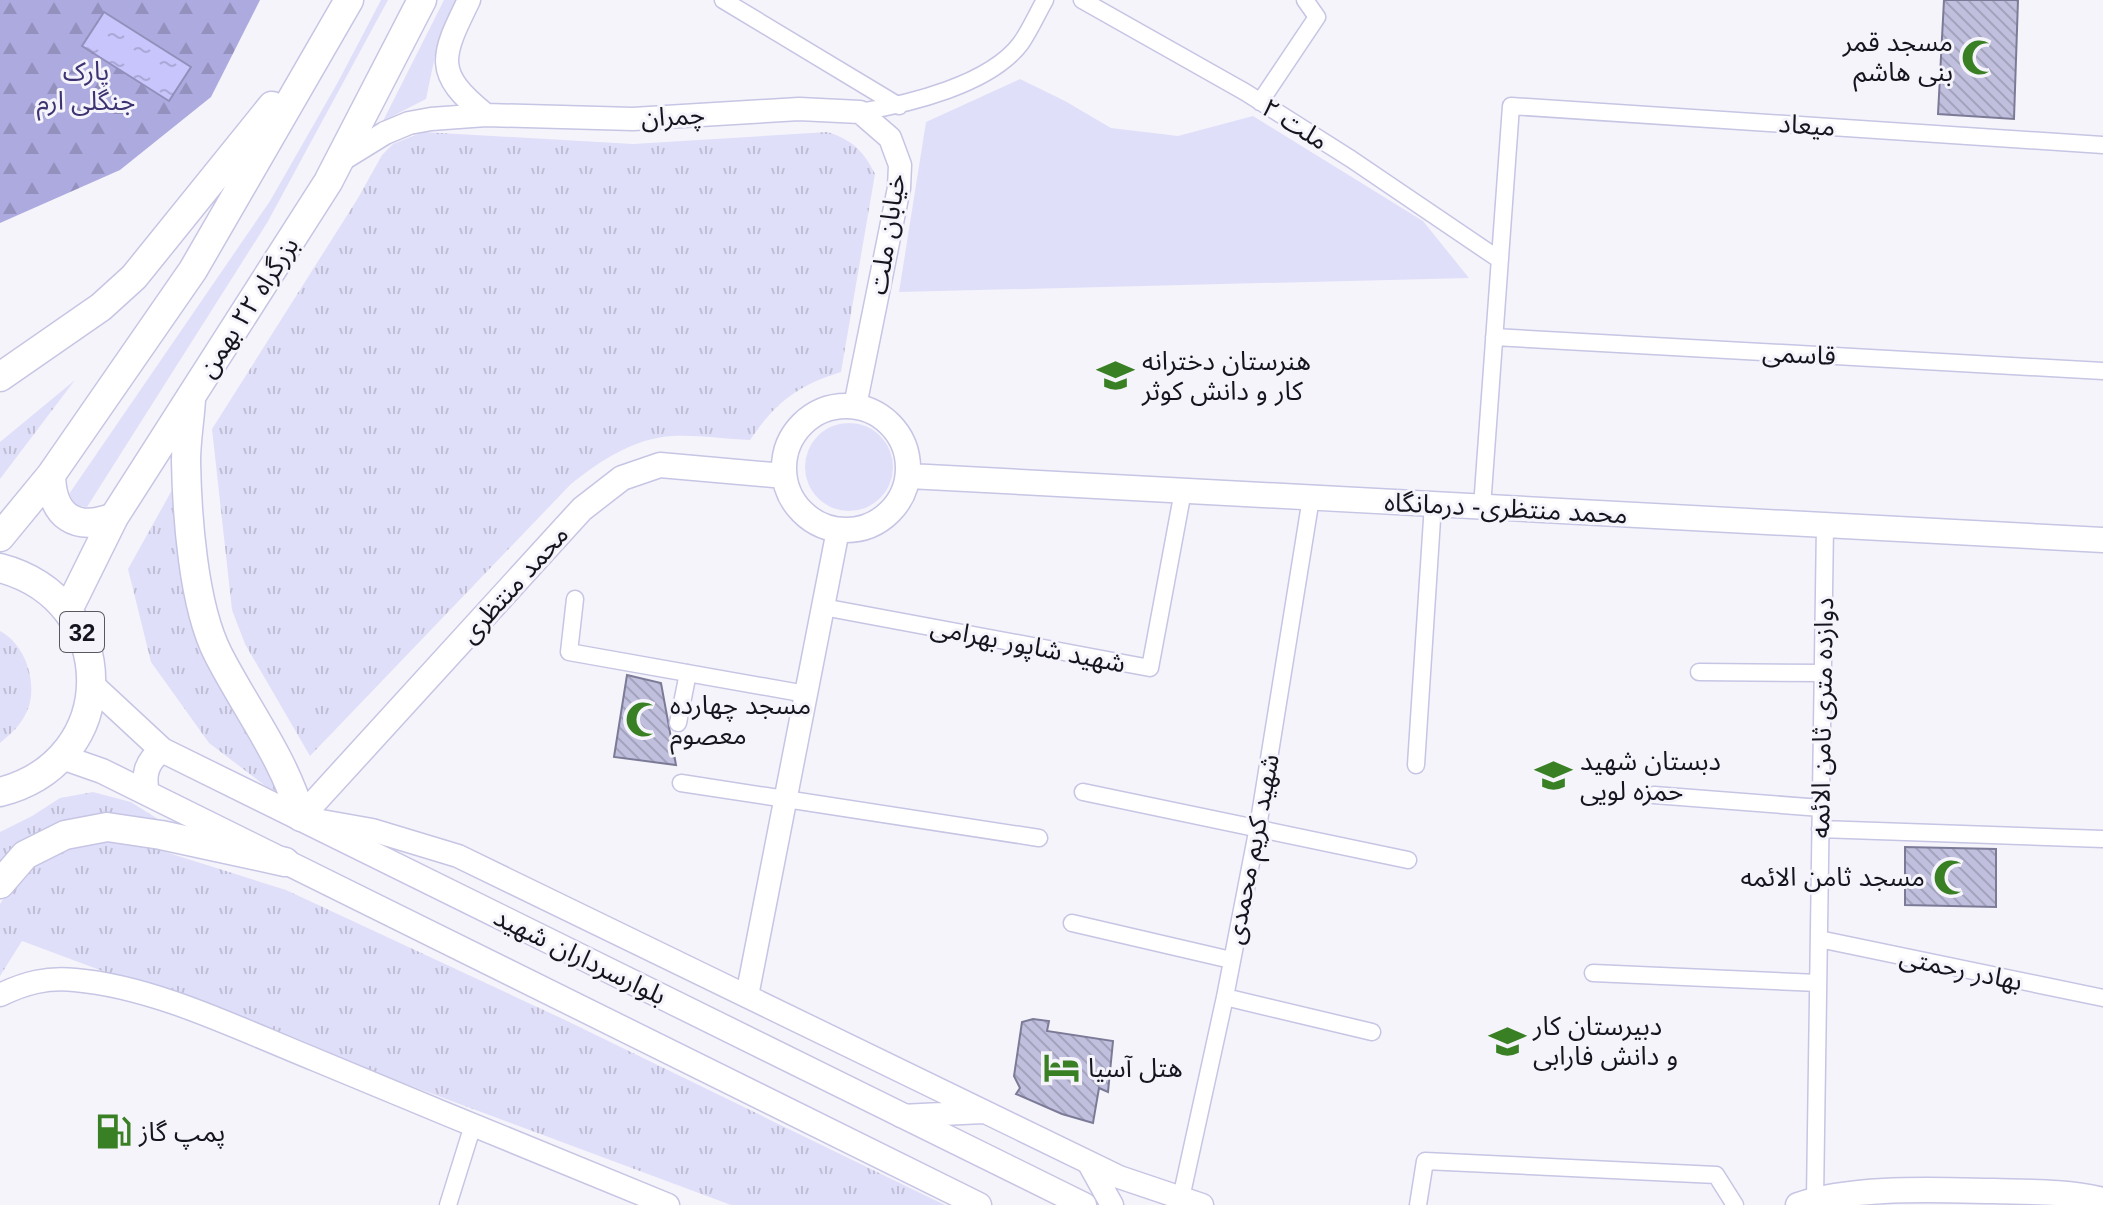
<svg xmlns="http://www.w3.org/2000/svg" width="2103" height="1205" font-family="Helvetica,'Noto Sans Arabic',sans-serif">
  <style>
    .grass { fill: #e0dff9 }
    .forest { fill: url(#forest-firs) }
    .park { fill: url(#park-tufts) }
    .water { fill: url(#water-ripples); stroke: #9290ba; stroke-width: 2 }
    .building { fill: url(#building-back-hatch); stroke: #7c7b97; stroke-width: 2 }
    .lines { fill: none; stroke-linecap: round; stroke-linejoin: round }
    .minor-casing { stroke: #c6c5e4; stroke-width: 19 }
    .tertiary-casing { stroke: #c6c5e4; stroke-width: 25 }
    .secondary-casing { stroke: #c6c5e4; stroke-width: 27 }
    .trunk-casing { stroke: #c6c5e4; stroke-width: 31 }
    .minor { stroke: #fff; stroke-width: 16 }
    .tertiary { stroke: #fff; stroke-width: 22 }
    .secondary { stroke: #fff; stroke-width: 24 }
    .trunk { stroke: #fff; stroke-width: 28 }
    .labels { text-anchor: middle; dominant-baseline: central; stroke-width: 6; stroke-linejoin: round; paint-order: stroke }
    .shield { fill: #f5f4fb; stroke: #585861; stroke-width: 2 }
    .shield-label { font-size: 24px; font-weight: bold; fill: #15151f }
    .poi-label { font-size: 26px; fill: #15151f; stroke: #f5f4fb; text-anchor: start }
    .park-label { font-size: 26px; fill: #3d3373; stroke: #f5f4fb }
    .street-label { font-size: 26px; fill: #15151f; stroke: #f5f4fb }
  </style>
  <defs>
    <pattern id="forest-firs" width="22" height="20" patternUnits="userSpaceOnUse" patternTransform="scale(2)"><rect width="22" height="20" fill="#adaadf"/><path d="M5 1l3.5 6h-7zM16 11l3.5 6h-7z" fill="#9491bf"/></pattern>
    <pattern id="park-tufts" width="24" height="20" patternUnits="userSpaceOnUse" patternTransform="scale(2)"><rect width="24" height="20" fill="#e0dff9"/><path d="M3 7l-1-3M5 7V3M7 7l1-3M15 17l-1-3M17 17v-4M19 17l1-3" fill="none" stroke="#bfbed5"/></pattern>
    <pattern id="water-ripples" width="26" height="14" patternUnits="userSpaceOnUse" patternTransform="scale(2)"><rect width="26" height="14" fill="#c8c5fc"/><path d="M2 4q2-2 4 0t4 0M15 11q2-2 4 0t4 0" fill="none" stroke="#aba8d8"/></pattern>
    <pattern id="building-back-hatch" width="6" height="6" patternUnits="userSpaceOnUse" patternTransform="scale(2)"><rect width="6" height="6" fill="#c0bfdd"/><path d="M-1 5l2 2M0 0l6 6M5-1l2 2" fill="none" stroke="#a4a3bd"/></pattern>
  </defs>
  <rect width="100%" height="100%" fill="#f5f4fb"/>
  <!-- grass -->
  <path class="grass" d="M381,0h7l-121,223 -180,284 -11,-1 -7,-12 201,-293 68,-119z
    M444,0h12l-20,51 -10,48 -43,22z
    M1020,79l45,22 46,27 67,8 75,-20 170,105 46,57 -570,14 27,-170z
    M805 467a44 44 0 1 1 88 0a44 44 0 1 1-88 0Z"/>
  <!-- forest -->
  <path class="forest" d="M0,0h260l-49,97 -91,73 -120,53z"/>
  <!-- park -->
  <path class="park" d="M423,132l210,12 194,-12c24,7 37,19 48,42l-34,198c-44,14 -65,30 -91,68 -26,-1 -52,-5 -77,-4 -39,2 -73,25 -102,48l-261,272 -65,-112 -13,-34 -20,-181 146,-231 24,-43 11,-11z
    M75,380l-75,99v-37z
    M177,481l10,111 13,57 82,144 -15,-6 -58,-44 -58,-81 -23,-93z
    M0,631c25,13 38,51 28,78 -6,15 -16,24 -28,34z
    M93,792l38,10 41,26 -52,-12 -48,2 -58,28 -14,15v-29l32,-16 28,-18z
    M87,841l47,1 152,48 277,129 382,186h-214l-709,-264 -22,35v-72l18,-28 28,-19z"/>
  <!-- water -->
  <path class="water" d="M104,12l87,55 -22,34 -87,-55z"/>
  <!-- building -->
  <path class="building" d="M1944,0h74l-4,119 -76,-5z
    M627,675l34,8 15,82 -62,-8z
    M1905,847l91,2v58l-91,-2z
    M1033,1019l16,2 -2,10 66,10 -5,51 -9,-4 -6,35 -31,-9 -46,-20 4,-6 -6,-12 8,-54z"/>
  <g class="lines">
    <defs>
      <path id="minor" d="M723,0l176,106
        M1082,0l163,92 106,67 149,101
        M1260,102l57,-85 -12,-17
        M860,112c48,-8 130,-27 161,-69 9,-13 16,-29 24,-43
        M1494,337l609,34
        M1482,507l29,-401 592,39
        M575,599l-6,53 237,42
        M823,607l327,61 33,-177
        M1699,672l124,1
        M678,723l10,-50
        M1416,765l17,-261
        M681,783l358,55
        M1083,792l325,68
        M1654,795l167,13
        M1820,829l283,10
        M1072,923l159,37
        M1819,939l284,59
        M1593,973l225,10
        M1225,997l147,35
        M1181,1198l44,-201 33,-170 53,-329
        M1815,1199l10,-674
        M448,1205l25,-80
        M1418,1205l7,-44 291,14 19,30"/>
      <path id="tertiary" d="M469,0c-28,57 -36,73 17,115
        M338,162l47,-29 24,-10 22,-4 55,-4 147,4 166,-10 61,3 30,26 10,27 -1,23 -44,218
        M310,819l62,11 86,26 661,321 83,28
        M0,995c25,-12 47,-18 75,-15 81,7 166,50 241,80 117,49 235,97 352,145
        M747,996l91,-466
        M901,1116l82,-4
        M1088,1162l24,43"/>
      <path id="secondary" d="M784 468a62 62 0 1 1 124 0a62 62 0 1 1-124 0Z
        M909,476l1194,64
        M92,685l70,65 922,455
        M62,757l40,14 877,434
        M147,793c-4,-18 -1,-31 15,-43
        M301,817l281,-308 40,-31 38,-13 124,11
        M1798,1205c56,-19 136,-15 195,-14 36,1 75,0 110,9"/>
      <path id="trunk" d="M0,377l101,-70 33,-30 138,-171
        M191,399c-1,20 -5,41 -5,62 1,54 7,144 32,193 28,55 66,103 83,163
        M51,475c1,42 25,57 63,42
        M0,537l51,-62 142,-205 156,-270
        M0,568c121,32 122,193 0,224
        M68,610l46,-93 214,-335 94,-182
        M0,884l25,-29 40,-20 42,-8 54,8 124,27"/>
    </defs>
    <!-- minor casing -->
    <use href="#minor" class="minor-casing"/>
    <!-- tertiary casing -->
    <use href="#tertiary" class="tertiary-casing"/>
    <!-- secondary casing -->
    <use href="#secondary" class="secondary-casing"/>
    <!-- trunk casing -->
    <use href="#trunk" class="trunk-casing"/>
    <!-- minor -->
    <use href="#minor" class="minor"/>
    <!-- tertiary -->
    <use href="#tertiary" class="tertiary"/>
    <!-- secondary -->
    <use href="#secondary" class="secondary"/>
    <!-- trunk -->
    <use href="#trunk" class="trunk"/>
  </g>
  <!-- icons -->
  <defs>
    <symbol id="mosque-bare" viewBox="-9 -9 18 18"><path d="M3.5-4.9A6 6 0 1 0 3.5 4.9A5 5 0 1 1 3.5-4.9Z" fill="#397f24" stroke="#f5f4fb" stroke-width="2.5" paint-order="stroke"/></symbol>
    <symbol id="school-bare" viewBox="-9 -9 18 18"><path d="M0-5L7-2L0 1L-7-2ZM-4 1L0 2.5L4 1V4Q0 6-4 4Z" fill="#397f24" stroke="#f5f4fb" stroke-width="2.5" paint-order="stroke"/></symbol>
    <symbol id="hotel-bare" viewBox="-9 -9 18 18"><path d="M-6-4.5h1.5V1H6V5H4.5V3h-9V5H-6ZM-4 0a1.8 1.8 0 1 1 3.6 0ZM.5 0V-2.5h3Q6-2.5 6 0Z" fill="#397f24" stroke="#f5f4fb" stroke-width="2.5" paint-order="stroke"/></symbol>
    <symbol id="fuel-bare" viewBox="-9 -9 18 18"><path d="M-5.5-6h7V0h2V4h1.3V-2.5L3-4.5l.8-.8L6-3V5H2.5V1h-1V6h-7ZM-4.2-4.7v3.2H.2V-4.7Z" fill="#397f24" stroke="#f5f4fb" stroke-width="2.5" paint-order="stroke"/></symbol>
  </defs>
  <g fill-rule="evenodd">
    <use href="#mosque-bare" x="1954" y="32" width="51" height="51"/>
    <use href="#school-bare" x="1090" y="350" width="51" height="51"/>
    <use href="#mosque-bare" x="618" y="694" width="51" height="51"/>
    <use href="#school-bare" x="1528" y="750" width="51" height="51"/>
    <use href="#mosque-bare" x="1926" y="852" width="51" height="51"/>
    <use href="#school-bare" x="1482" y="1016" width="51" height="51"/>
    <use href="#hotel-bare" x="1036" y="1042" width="51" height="51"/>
    <use href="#fuel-bare" x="88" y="1106" width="51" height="51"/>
  </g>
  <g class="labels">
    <!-- shield labels -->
    <rect class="shield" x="60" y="612" width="44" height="40" rx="6"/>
    <g class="shield-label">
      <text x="82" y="632">32</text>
    </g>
    <!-- poi labels -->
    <g class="poi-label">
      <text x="1953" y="42" text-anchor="end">مسجد قمر<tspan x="1953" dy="30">بنی هاشم</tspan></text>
      <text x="1142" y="361">هنرستان دخترانه<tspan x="1142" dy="30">کار و دانش کوثر</tspan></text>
      <text x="670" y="705">مسجد چهارده<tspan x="670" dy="30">معصوم</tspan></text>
      <text x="1580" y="761">دبستان شهید<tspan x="1580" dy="30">حمزه لویی</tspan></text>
      <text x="1925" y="877" text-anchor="end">مسجد ثامن الائمه</text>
      <text x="1533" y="1026">دبیرستان کار<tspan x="1533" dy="30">و دانش فارابی</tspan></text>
      <text x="1088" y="1068">هتل آسیا</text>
      <text x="139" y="1132">پمپ گاز</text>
    </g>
    <!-- park labels -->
    <g class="park-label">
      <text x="86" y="71">پارک<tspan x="86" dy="30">جنگلی ارم</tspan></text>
    </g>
    <!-- street labels -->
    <g class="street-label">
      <text transform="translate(673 116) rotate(-3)">چمران</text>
      <text transform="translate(1295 124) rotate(32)">ملت ۲</text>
      <text transform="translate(1807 125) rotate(4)">میعاد</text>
      <text transform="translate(887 234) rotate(-81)">خیابان ملت</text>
      <text transform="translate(248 307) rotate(-57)">بزرگراه ۲۲ بهمن</text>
      <text transform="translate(1799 354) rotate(3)">قاسمی</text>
      <text transform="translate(1506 508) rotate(3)">محمد منتظری- درمانگاه</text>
      <text transform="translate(514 584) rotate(-48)">محمد منتظری</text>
      <text transform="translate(1028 645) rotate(11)">شهید شاپور بهرامی</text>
      <text transform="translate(1822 718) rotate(-89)">دوازده متری ثامن الائمه</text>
      <text transform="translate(1252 849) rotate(-79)">شهید کریم محمدی</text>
      <text transform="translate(580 956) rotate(26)">بلوارسرداران شهید</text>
      <text transform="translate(1961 969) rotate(12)">بهادر رحمتی</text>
    </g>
  </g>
</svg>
